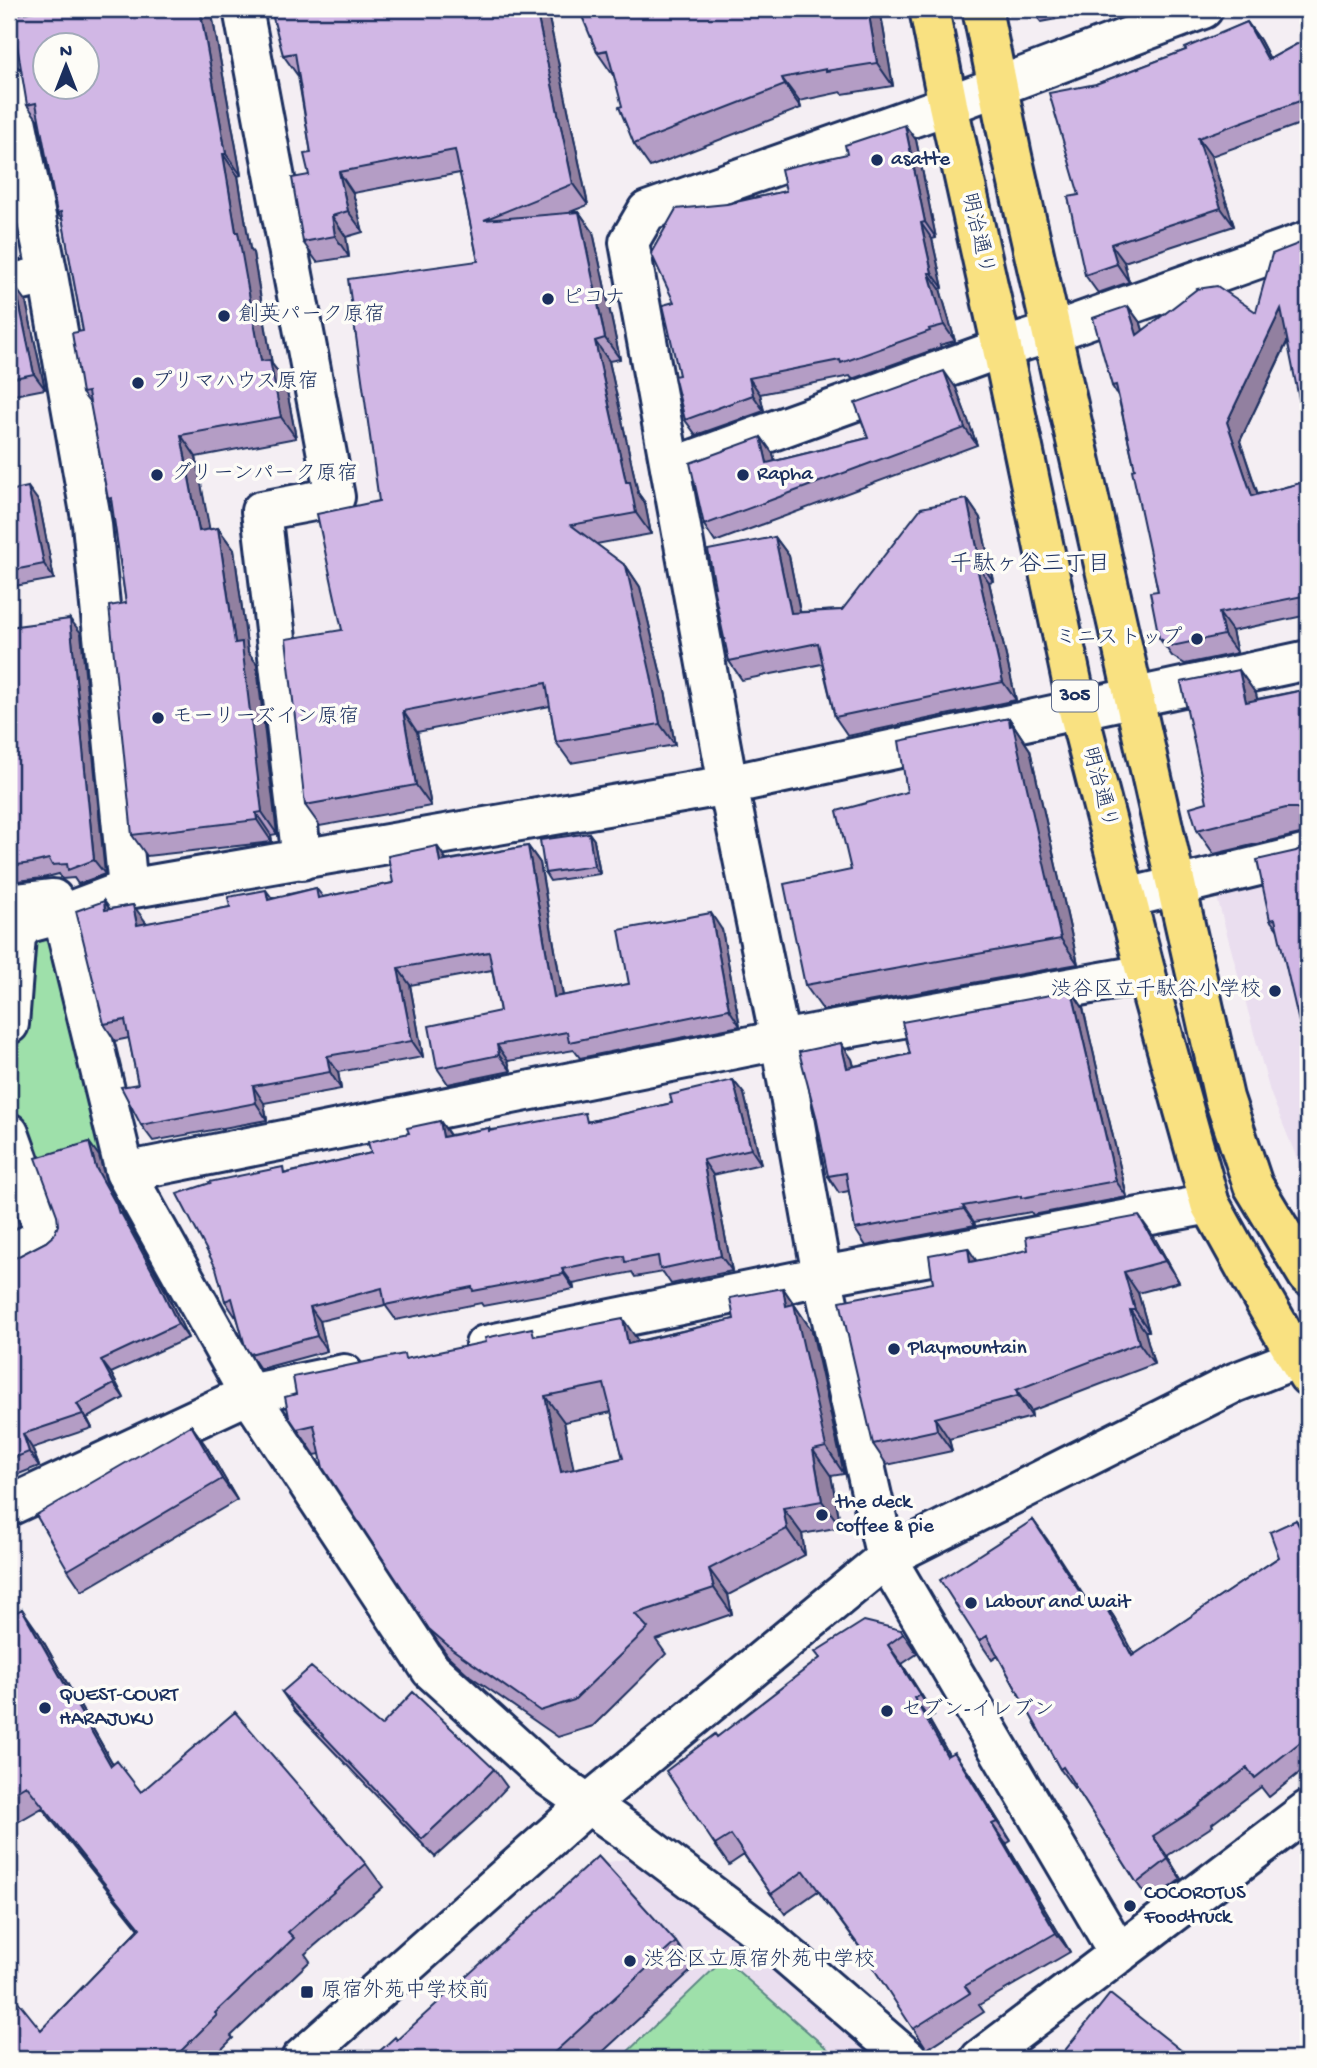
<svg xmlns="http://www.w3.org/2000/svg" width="1317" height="2068" font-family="'Gochi Hand','Klee One',sans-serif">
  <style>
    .built { fill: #eadeef }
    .green { fill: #9ee0aa; stroke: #5c8884; stroke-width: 2 }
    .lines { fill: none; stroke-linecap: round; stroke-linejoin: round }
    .minor-casing { stroke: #1b2f5e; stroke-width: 44 }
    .major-casing { stroke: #1b2f5e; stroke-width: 44 }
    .minor { stroke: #fdfcf7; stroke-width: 38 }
    .major { stroke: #f9e181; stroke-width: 38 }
    .wall { fill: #b49dc5; stroke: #1b2f5e; stroke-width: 2; fill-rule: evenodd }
    .shaded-wall { fill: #9280a0; stroke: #1b2f5e; stroke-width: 2 }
    .building { fill: #d1b7e5; stroke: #1b2f5e; stroke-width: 2; fill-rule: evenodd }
    .poi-dot { fill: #1b2f5e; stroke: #fdfcf7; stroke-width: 2.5 }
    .labels { text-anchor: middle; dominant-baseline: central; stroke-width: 7; stroke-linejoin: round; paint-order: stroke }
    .shield { fill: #fdfcf7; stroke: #5f6c8c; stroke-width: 2 }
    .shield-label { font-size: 19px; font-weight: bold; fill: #1b2f5e }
    .poi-label { font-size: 21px; fill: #1b2f5e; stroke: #fdfcf7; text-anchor: start }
    .street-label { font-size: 21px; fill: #1b2f5e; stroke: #fdfcf7 }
    .neighbourhood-label { font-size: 23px; fill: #1b2f5e; stroke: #fdfcf7 }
  </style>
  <rect width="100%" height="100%" fill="#f4eef3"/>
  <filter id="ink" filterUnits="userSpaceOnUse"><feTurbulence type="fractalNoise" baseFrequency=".0143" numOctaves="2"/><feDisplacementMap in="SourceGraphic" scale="14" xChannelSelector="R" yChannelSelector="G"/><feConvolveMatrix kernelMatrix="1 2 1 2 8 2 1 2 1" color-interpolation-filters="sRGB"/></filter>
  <g filter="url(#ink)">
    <!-- built -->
    <path class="built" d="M1308,868v311l-6,-8 -32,-79 -55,-202z
      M634,1857l250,202h-495l216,-196z"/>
    <!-- green -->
    <path class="green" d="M55,930l54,223 -72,22 -28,-72v-44l11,-45 8,-73z
      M724,1959l115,100h-219z"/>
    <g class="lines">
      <defs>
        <path id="minor" d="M243,9l92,488 -74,14 41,349
          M9,18l48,-9
          M9,86l39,189 44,249 36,365
          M9,284l39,-9
          M670,468l332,-120 51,-16 255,-91
          M1127,898l181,-44
          M9,904l44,-5 9,15 63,258 124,222 182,276 117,106 80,56 135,102 145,125
          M9,1024l7,-88 9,-12 37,-10 66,-25 600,-104 580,-125
          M9,1133l37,103 -37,19
          M125,1172l655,-132 366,-66
          M485,1345l337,-69 388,-72
          M9,1506l240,-112 95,-20
          M1119,1954l-233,-396 -64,-282 -42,-236 -52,-255 -99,-543 18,-31 301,-106 255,-96
          M301,2059l288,-256 297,-245 348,-175 74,-29
          M980,2059l328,-249"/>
        <path id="major" d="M929,9l19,96 54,243 76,362 68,264 64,230 46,83 52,89
          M982,9l30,147 212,942 29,87 55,91"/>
      </defs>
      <!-- minor casing -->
      <use href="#minor" class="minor-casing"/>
      <!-- major casing -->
      <use href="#major" class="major-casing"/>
      <!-- minor -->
      <use href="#minor" class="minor"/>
      <!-- major -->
      <use href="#major" class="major"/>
    </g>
    <!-- wall -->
    <path class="wall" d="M211,9l30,166 -3,1 12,73 3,4 19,111 13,17 11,57 -100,19 13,73 9,-2 16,22 14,102 9,12v3l20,167 -6,1 1,7 -125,14 -15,-21 -6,-232 -14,-99 -4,-5 -17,-94 -9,-12 1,-62 -20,-110 -6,-8 -17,-90 -13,-18z
      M547,9l41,196 -18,7h9l14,20 27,127 -11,2 29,132 7,10 6,31 -55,10 30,22 14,21 26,109 9,49 -104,18 -15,-21 -6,-36 -133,26 14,74 -111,20 -15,-21 37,-175 37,-129 99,-240 -18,-88 -107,20 10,39 -17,5 3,20 -32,5 -14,-20 8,-89 -13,-77 -15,-21z
      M880,9l13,77 -50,8 -2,-2 -42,9 2,7 -151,59 -16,-23 -20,-69h-1l-16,-23z
      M1031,9h65h-2l1,3 -54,10z
      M1247,22l13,18 10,19 38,-21v83l-97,35 23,70 -110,36 5,20 -31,11 -13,-18 -6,-80 17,-111 90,-34z
      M916,140l20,98 -4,1 11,49 -3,1 15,52 -15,4 1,2 -89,32 -2,-3 -90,18 4,17 -68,24 -11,-15 -6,-45 -5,-73 53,-98 59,-13z
      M9,289l17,13 19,87 -36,7z
      M1128,306l13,18 2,6 145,11 -48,100 18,53 50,-13v134l-76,16 5,22 -52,11 -13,-8 -13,-18 -1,-47 -23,-122 -17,-73 -6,-10z
      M956,388l21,57 -262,97 -11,-17 57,-88 12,17 2,7 93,-23z
      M9,491l30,11 15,77 -45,8z
      M967,499l13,19 13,63 -4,1 27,118 -168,36 -13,-19 -13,-53 -80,16 -13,-19 -14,-74 60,-50 14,19 11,56 42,-2z
      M9,627l72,6 24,241 -27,10 -4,-6 -12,1 -3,-5 -16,4 -34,4z
      M1239,670l17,24 1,5 51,-10v144h-4l-90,21 -17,-24 10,-28z
      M1009,718l21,32 48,214 -255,46 -18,-25 102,-193z
      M589,833l5,7 6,34 -50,7 -5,-8z
      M437,846l10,14 81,-14 12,17 23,133 66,-12 93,-54 18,96 -160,32 -6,-8 -66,11 3,10 -63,13 -11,-16 63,-57 -8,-41 -82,15 13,72 -85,15 3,17 -77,14 3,17 -114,21 -12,-16 -3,-41 -9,-46 -14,3 -11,-17v-123l6,8 23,-4 12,19 85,-17 86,-19 7,9 70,-14z
      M1305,846l-27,84 -8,-10 26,-69z
      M1072,991l11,17 44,189 -94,18 -2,-3 -57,10 1,3 -109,21 -11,-17 -6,-38 -10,2 -11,-17 24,-117 2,7 56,-12z
      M733,1080l11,14 17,70 -48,11 19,96 -61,13 -8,-12 -28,5 -3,-5 -59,12 1,5 -91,17 -2,-3 -85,17 -11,-15 -65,16 7,30 -67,18 -10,-15 -14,-39 -1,1 -10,-15 -15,-118 77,-10 84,-20 38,-20 31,-12 10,14 39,-7 1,2 101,-9 81,-18z
      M99,1156l7,26 60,110 22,46 -77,35 13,25 -37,20 5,10 -60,20 7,18 -30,12v-217l37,-19 8,-7z
      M1154,1237l25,45 -41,11 11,38h-4l9,33 -123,47 1,6 -83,22 3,12 -65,14 -14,-21 60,-161 44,-22z
      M783,1288l29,43 32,143 -13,2 10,51 -39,7 3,21 -77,40 4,19 -76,26 10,14 -73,72 -35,11 -88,-61 -22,-20 -19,-27 -109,-175 -5,1 -26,-38 7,-23 111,-35 131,-23 100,5 96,-22zM612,1412l11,46 -50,11 -9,-47z
      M191,1425l15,21 31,54 -155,91 -14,-21z
      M1033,1520l56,84 12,-6 13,19 20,38 145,-98 17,-37 12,18v228l-39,31 -8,-10 -49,37 1,2 -46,30 14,23 -31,23 -13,-19 -61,-96 -2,1 -14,-19 -62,-113 -6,4 -13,-19z
      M9,1614l29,18 75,132 28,28 225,72 17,23 -78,67 5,7 -79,75 2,2 -21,21h-203l32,-29 98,-101 -97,-121 -33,19z
      M901,1630l16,24 -15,10 32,51 -6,3 21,37 19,17 43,69 -5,3 64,108 -91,53 5,7 -57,37 -64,-97 -45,-61 -33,23 -41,-59 -15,10 -14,-20 2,-108z
      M282,1692l99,34 113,43 13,18 -30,32 -42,38 -140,-146z
      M676,1942l18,26 -99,91h-224l26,-19z"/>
    <!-- shaded-wall -->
    <path class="shaded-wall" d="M200,9h11l30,166 -15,-21z
      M536,9h11l41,196 -15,-21z
      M868,9h12l13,77 -16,-23z
      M1247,22l13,18 20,38 -12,-18z
      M782,78l17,23 2,7 -16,-23z
      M905,125l11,15 20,98 -11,-16z
      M1198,138l13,18 23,70 -13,-18z
      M223,154l15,22 12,73 3,4 19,111 13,17 11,57 -15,-21 -20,-56 -25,-129z
      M339,172l14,21 10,39 -15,-21z
      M579,212l14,20 27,127 -15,-21z
      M332,216l14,21 3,20 -14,-21z
      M921,223l11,16 11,49 -11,-15z
      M1111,244l13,18 5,20 -12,-18z
      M929,273l11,16 15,52 -11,-16z
      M16,288l10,14 19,87 -11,-15z
      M1128,306l13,18 9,29 -13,-18z
      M1281,309l13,18 -54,114 24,73 -12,-18 -25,-74z
      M595,341l14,20 29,132 7,10 6,31 -15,-21 -10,-31z
      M944,371l12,17 21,57 -12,-17z
      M749,378l11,16 4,17 -11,-16z
      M181,435l15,22 18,96 -15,-22z
      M761,437l12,17 6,26 -12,-17z
      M28,487l11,15 15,77 -10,-15z
      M967,499l13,19 13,63 -13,-19z
      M218,528l16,22 14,102 9,12v3l20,167 -15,-22 -27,-169z
      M775,537l14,19 15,76 -13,-19z
      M976,563l13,19 27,118 -13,-18z
      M626,566l14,21 26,109 9,49 -15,-21z
      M1219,613l13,18 5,22 -13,-18z
      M70,619l11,14 24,241 -11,-14z
      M1239,670l17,24 7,32 -17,-24z
      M403,711l14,21 14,74 -15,-21z
      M1009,718l21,32 48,214 -17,-25z
      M256,813l15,22 1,7 -15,-22z
      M589,833l5,7 6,34 -6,-8z
      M437,846l11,17 -8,-1z
      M528,846l12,17 26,151 -12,-17z
      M266,890l12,16 -10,-6z
      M104,901l11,16 -10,-7z
      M133,905l12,16 3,20 -11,-16z
      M711,913l11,17 18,96 -11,-17z
      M398,968l12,17 13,72 -11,-16z
      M1072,991l11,17 44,189 -11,-16z
      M841,1043l11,16 6,25 -11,-16z
      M497,1045l11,16 3,10 -12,-16z
      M327,1056l11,16 3,17 -11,-17z
      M733,1080l11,14 17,70 -10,-15z
      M253,1086l11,17 3,17 -11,-17z
      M440,1121l10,15 -7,1z
      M89,1142l10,14 7,26 60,110 22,46 -10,-14 -59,-110 -23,-46z
      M703,1160l10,15 19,96 -11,-15z
      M963,1206l11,16 1,3 -11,-16z
      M1139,1216l15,21 25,45 -14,-21z
      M968,1248l14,21 -12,-7z
      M562,1269l11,15 1,5 -10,-15z
      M1124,1272l14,21 11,38 -14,-21z
      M783,1288l29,43 32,143 -18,-27 -40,-141z
      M310,1307l10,14 7,30 -10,-15z
      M1130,1310l15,21 9,33 -15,-21z
      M623,1319l18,26 -13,-1z
      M101,1360l10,13 13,25 -10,-14z
      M1016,1390l15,21 1,6 -14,-21z
      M545,1396l19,26 16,77 -19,-27z
      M77,1404l10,14 5,10 -9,-14z
      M935,1418l14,21 3,12 -15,-21z
      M191,1425l15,21 31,54 -15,-21z
      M23,1434l9,14 7,18 -10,-14z
      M813,1450l18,26 10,51 -19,-26z
      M783,1508l19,26 3,21 -18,-26z
      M1033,1520l14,19 55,85 -14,-19z
      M1296,1520l12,18v6z
      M709,1569l19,26 4,19 -18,-26z
      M1101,1598l13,19 32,58 -14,-19z
      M22,1609l16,23 89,157 -16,-23z
      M888,1645l14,19 32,51 -14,-20z
      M914,1698l14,20 33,58 -14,-20z
      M954,1752l14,20 43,69 -14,-19z
      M992,1824l14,20 64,108 -14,-19z
      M1153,1836l14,20 14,23 -13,-20z"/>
    <!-- building -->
    <path class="building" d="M47,9h153l26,145h-3l13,78h2l23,129 9,-1 11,57 -100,18 18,96 19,-3 17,115 7,-1v3l20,167 -6,1 1,7 -125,15 -23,-229 17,-3 -15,-105 -3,1 -20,-107 -6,1 -10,-60 11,-2 -22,-119 -4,1 -21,-110 -9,2 -15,-90zM46,46h42v42h-42z
      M283,9h253l37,175 -89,36 95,-8 26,126 -10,3 31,141h4l6,31 -65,12 55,41 25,109 9,49 -104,18 -10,-59 -143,28 13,74 -111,20 -19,-166 56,-9 -25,-116 62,-13 -31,-222 130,-18 -23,-111 -116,22 9,39 -16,5 3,20 -32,6 -11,-64 17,-3 -5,-21 7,-1 -16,-100 -12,2 -11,-41z
      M579,9h289l9,54 -51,8v-2l-44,9 3,7 -151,59 -15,-37 3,-1 -15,-56 -10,2z
      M1247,22l21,38 40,-22v60l-110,40 23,70 -110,36 6,20 -32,11 -17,-78 11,-2 -30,-102 47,-9 90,-34 -1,-2z
      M905,125l20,97 -4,1 11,50h-3l15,52 -15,4 1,2 -89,32 -1,-3 -91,18 4,17 -68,25 -11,-44 5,-1 -16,-70 11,-3 -23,-49 25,-44 51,-5 59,-13 -5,-22 66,-15 -2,-9z
      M1308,240v204l-27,-135 -54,113 25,74 56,-15v114l-89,18 5,22 -52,11 -13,-8 -9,-46 8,-1 -26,-121 3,-1 -19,-84 -4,1 -19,-68 35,-12 9,29 60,-46 20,-3 39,26 16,-58z
      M16,288l18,86 -25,5v-90z
      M944,371l21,57 -261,97 -14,-62 71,-26 6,26 101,-25 -13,-35z
      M1308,444v27l-5,-25z
      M28,487l16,77 -35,7v-80z
      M967,499l13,63 -4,1 27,119 -168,35 -17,-74 -89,18 -16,-74h2l-7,-37 67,-13 16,76 51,-3 79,-102z
      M70,619l24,241 -26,10 -1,-6 -15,1 -3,-6 -17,4 -23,3v-239z
      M1239,670l7,32 62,-13v129l-2,-4 -10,-6h-10l-89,22 -7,-23 17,-5 -26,-120z
      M1009,718l1,8 3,-1 48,214 -256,46 -21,-101 67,-14 -14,-59 70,-19 -8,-51z
      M589,833l5,33 -49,7 -5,-33z
      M1308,841v220l-33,-142 -5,1 -13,-60 39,-9 9,-5z
      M437,846l3,16 88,-16 26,151 75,-13 -10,-54 92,-17 18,96 -160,33 -2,-10 -70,13 2,10 -62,13 -8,-42 71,-15 -11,-59 -91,16 14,73 -85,15 3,16 -77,14 3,17 -115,22 -20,-38 17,-3 -13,-64 -21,4 -28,-113 28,-10 1,9 28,-5 4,20 93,-18 -2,-10 38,-7 2,10 48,-12 2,10 75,-15 -5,-27z
      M1072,991l44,190 -95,17v-2l-58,10 1,3 -109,20 -9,-56 -18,3 -12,-60 -17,-64 42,-9 6,25 63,-14 -8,-32z
      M733,1080l18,69 -48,11 18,96 -61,13 -2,-13 -33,6 -1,-6 -62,13 2,5 -91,17 -1,-4 -87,18 -3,-17 -72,19 7,29 -67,18 -5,-8 -13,-48 -7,3 -9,-33 -39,-74 33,-11 -1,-1 74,-15 1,7 87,-21 -3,-11 41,-9 -2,-5 33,-7 3,16 46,-9v3l96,-18 2,9 85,-19 -2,-8z
      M89,1142l7,26 20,36 3,10 2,-1 35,65 22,46 -77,36 13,24 -37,20 6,10 -60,20 6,18 -20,8v-199l37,-19 8,-7 4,-10 -1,-10 -21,-57z
      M1139,1216l26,45 -41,11 11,38h-5l9,33 -123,47 2,6 -83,22 2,12 -64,14 -33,-143 93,-18 -4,-28 39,-7 2,14 58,-12 -2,-13z
      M783,1288l3,18 8,-2 32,143 -13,3 9,51 -39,7 4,21 -78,40 5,19 -79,26 13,14 -74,72 -34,11 -88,-62 -23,-20 -106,-161 -9,-43 -17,4 -8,-12 -4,-20 11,-3 -3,-17 111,-23 1,5 81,-17 -1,-4 47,-10 2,8 89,-17 5,25 106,-25 -4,-21zM604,1384l19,74 -62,14 -16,-76z
      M191,1425l31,54 -154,91 -32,-55z
      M1033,1520l55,85 13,-7 31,58 147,-99 -9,-25 26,-12 12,24v192l-53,42 -8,-10 -48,37 1,1 -47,30 15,23 -31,24 -74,-116 -3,2 -73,-133 -8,5 -39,-61z
      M22,1609l89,157 6,-5 24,31 94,-80 131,152 -78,68 6,6 -79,75 2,2 -44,44h-164v-69l32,40 99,-102 -114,-143 -17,10v-181l3,1z
      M864,1621l37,9 2,4 -15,11 32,50 -6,3 33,58 7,-4 43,70 -5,2 64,109 -91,53 5,7 -57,36 -54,-83 -55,-75 -33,23 -40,-59 -16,10 -49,-74 49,-37 2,3 103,-79 -5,-6z
      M311,1667l70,59 32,-34 81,77 -30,31 -42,39 -140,-147z
      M598,1856l78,86 -129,117h-176l24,-22 2,3z
      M1110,1994l82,65h-131l-2,-1z"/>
  </g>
  <!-- markers -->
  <g class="poi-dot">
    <circle cx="877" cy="160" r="7"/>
    <circle cx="548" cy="299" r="7"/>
    <circle cx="224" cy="316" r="7"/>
    <circle cx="138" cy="383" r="7"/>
    <circle cx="157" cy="475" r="7"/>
    <circle cx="743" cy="475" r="7"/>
    <circle cx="1197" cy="639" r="7"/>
    <circle cx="158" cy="718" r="7"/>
    <circle cx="1275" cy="991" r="7"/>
    <circle cx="894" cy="1349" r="7"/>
    <circle cx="822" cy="1515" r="7"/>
    <circle cx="971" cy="1603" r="7"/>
    <circle cx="45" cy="1708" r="7"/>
    <circle cx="887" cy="1711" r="7"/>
    <circle cx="1130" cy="1906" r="7"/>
    <circle cx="630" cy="1961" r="7"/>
    <rect x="300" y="1985" width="14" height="14" rx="3.5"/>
  </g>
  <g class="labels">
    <!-- shield labels -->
    <rect class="shield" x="1052" y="680.5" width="46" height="31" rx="5"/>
    <g class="shield-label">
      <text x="1075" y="696">305</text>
    </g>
    <!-- poi labels -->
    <g class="poi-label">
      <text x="891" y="160">asatte</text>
      <text x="562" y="299">ピコナ</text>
      <text x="238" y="316">創英パーク原宿</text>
      <text x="152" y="383">プリマハウス原宿</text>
      <text x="171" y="475">グリーンパーク原宿</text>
      <text x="757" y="475">Rapha</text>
      <text x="1183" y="639" text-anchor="end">ミニストップ</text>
      <text x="172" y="718">モーリーズイン原宿</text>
      <text x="1261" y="991" text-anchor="end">渋谷区立千駄谷小学校</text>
      <text x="908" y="1349">Playmountain</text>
      <text x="836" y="1503">the deck<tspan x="836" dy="24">coffee &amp; pie</tspan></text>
      <text x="985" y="1603">Labour and Wait</text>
      <text x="59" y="1696">QUEST-COURT<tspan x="59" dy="24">HARAJUKU</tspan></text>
      <text x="901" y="1711">セブン-イレブン</text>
      <text x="1144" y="1894">COCOROTUS<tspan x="1144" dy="24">Foodtruck</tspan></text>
      <text x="644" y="1961">渋谷区立原宿外苑中学校</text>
      <text x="321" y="1992">原宿外苑中学校前</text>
    </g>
    <!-- street labels -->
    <g class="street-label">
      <text transform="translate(976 234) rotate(77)">明治通り</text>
      <text transform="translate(1098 788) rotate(75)">明治通り</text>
    </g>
    <!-- neighbourhood labels -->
    <g class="neighbourhood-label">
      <text x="1030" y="565">千駄ヶ谷三丁目</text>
    </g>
  </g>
  <!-- margin -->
  <rect width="1317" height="2068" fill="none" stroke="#fdfcf7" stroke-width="35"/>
  <rect x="18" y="18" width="1282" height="2033" fill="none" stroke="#1b2f5e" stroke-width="2.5" filter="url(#ink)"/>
  <!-- north arrow -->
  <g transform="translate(66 66)"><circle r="33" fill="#fdfcf7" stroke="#a3aaba" stroke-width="2"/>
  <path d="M0-5L12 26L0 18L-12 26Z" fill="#1b2f5e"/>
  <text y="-10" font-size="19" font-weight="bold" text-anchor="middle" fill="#1b2f5e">N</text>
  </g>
</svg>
